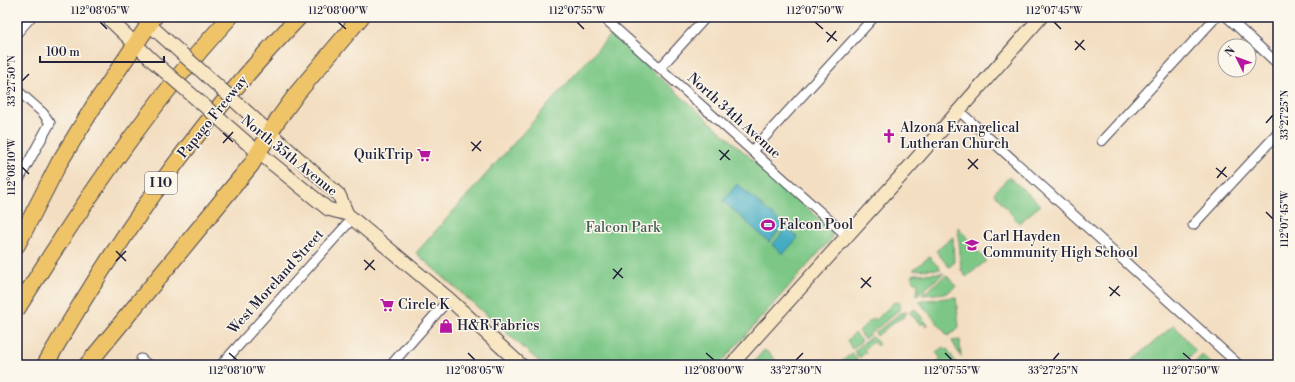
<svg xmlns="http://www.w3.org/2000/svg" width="1295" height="382" font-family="'Libre Bodoni',serif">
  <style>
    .green { fill: #7cc786; stroke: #4f7460 }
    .water { fill: #43acc3; stroke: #32677f }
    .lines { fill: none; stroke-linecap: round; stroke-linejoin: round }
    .street-casing { stroke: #413e4f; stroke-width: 11 }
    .secondary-casing { stroke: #413e4f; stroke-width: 15 }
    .highway-casing { stroke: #413e4f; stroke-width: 18 }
    .street { stroke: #fff; stroke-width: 9 }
    .secondary { stroke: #f9e7c3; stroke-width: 13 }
    .highway { stroke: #efc469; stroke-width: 16 }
    .secondary-bridge-casing { stroke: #413e4f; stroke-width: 15; stroke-linecap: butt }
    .secondary-bridge { stroke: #f9e7c3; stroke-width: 13 }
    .ticks { fill: none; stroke: #22223b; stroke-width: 1.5 }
    .labels { text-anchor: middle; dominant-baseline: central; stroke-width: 3; stroke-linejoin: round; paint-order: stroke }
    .shield { fill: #fbf7ec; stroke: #636270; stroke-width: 1 }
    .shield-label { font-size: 13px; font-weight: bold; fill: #22223b }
    .street-label { font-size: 14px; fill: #22223b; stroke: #fbf7ec }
    .poi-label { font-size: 14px; fill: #22223b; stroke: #fbf7ec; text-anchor: start }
    .park-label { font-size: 14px; fill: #425c55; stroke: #fbf7ec }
    .neatline { fill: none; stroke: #22223b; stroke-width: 1.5 }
    .ticks-label { font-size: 10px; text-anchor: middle; fill: #22223b }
  </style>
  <rect width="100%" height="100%" fill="#fbf7ec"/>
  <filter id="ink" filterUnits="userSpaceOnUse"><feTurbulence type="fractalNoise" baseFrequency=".025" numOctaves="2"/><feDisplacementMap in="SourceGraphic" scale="8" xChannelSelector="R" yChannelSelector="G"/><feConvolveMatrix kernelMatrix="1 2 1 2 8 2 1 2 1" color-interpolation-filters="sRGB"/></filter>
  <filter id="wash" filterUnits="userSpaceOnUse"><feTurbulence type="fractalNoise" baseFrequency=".012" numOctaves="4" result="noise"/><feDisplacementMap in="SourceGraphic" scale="16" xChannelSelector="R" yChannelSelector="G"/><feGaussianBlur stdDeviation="0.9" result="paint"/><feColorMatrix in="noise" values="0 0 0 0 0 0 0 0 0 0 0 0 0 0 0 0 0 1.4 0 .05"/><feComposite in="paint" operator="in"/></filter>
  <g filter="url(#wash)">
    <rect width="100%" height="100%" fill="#f3dec1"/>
    <!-- green -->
    <path class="green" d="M611,34l222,197 -2,8 -112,126h-176l-127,-112z
      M1009,177l32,28 -22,18 -25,-30z
      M958,227l28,34 -20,16 -5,-7z
      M953,237l1,26 -5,4 -13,-16z
      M929,257l12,12 -28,1z
      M944,273l-27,23 -1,-1 2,-5 -1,-8h-3l-3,-5 3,-3z
      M946,275l10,11 -9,7 -25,2z
      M956,297l3,30 -11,9 -29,-35z
      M894,302l6,1v6l-36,30 -5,-8 14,-13 3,2z
      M915,309l12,15 -1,2 -3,-3 -2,2 -12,-13z
      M907,312l-3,5 -10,5 -17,14 -2,-3 25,-20z
      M1174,325l22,26 -16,14h-53z
      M855,333l7,8 -10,8 -5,-9z
      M872,336l7,8 -2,2 -4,-4 -9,7 2,3 -7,6 -5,-7z
      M960,340l1,17 -9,-16z
      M943,347l5,3 8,13 -3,2h-19l7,-6 -5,-7z
      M764,350l6,4 10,11h-29z
      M852,353l5,7 -6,5h-13z
      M1202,355l11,10h-20z"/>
    <!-- water -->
    <path class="water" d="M737,184l47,41 -15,17 -46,-41z
      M787,228l11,10 -15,16 -11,-9z"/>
  </g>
  <g filter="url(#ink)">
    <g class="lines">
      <defs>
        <path id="street" d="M603,17l244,219
          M1227,17l51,47
          M17,33l14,-16
          M660,68l46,-51
          M17,90l26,23 7,10 -33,60
          M958,110l281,255
          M1102,141l114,-124
          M752,151l122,-134
          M1193,225l85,-92
          M141,359l7,6
          M221,365l131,-146
          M391,365l58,-66"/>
        <path id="secondary" d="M107,17l47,45
          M141,17l20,18
          M248,113l91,82 8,19 102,85 72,66
          M247,143l81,66 19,5
          M731,365l179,-199 131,-149"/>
        <path id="highway" d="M17,245l42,-82 36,-59 59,-87
          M17,309c64,-103 131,-203 213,-292
          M45,365c71,-125 154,-244 254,-348
          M87,365l164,-200 26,-44 21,-29 63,-75"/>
      </defs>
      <!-- street casing -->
      <use href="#street" class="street-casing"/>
      <!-- secondary casing -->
      <use href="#secondary" class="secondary-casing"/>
      <!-- highway casing -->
      <use href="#highway" class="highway-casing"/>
      <!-- street -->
      <use href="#street" class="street"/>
      <!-- secondary -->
      <use href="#secondary" class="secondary"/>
      <!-- highway -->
      <use href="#highway" class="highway"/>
      <defs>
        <path id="secondary-bridge" d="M161,35l87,78
          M154,62l93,81"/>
      </defs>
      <!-- secondary-bridge casing -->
      <use href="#secondary-bridge" class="secondary-bridge-casing"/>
      <!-- secondary-bridge -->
      <use href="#secondary-bridge" class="secondary-bridge"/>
    </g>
  </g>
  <!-- ticks -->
  <path class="ticks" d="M100,22l7,7M338,22l8,7M577,22l7,7M815,22l8,7M1054,22l7,7M826,32l11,9M1075,41l10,9M827,42l9,-11M1075,50l9,-10M22,81l7,-7M1266,123l7,-8M223,133l10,9M471,142l10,9M223,143l10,-11M719,150l11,10M472,151l9,-10M968,159l10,10M720,160l9,-10M22,167l7,7M1216,168l11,9M968,169l10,-10M1217,178l9,-11M1266,212l7,7M116,251l10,10M364,260l11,10M116,261l10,-10M613,269l10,9M365,270l9,-10M861,278l10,9M613,279l9,-11M1109,287l11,9M861,288l10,-11M1110,296l9,-10M229,353l8,7M468,353l7,7M706,353l8,7M945,353l7,7M1183,353l8,7M796,360l7,-7M1053,360l6,-7"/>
  <!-- icons -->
  <defs>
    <symbol id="church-bare" viewBox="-9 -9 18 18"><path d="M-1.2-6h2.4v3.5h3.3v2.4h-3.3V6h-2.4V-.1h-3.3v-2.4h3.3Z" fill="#b5179e" stroke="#fbf7ec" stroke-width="2.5" paint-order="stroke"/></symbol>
    <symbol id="supermarket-bare" viewBox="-9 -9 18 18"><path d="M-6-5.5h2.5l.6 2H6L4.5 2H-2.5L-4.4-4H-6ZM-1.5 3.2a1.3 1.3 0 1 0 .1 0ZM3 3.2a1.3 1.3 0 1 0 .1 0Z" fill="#b5179e" stroke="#fbf7ec" stroke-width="2.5" paint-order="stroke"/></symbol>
    <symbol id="stadium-bare" viewBox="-9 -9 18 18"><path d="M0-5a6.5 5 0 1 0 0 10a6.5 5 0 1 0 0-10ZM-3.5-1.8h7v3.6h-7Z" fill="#b5179e" stroke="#fbf7ec" stroke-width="2.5" paint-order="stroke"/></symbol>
    <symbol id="school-bare" viewBox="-9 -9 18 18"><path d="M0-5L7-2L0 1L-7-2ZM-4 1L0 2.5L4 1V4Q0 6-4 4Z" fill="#b5179e" stroke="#fbf7ec" stroke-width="2.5" paint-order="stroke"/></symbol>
    <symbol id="shop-bare" viewBox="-9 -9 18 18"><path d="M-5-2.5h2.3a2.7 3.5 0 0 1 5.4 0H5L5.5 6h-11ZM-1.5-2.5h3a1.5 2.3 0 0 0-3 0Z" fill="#b5179e" stroke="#fbf7ec" stroke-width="2.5" paint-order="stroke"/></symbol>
  </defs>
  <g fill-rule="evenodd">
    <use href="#church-bare" x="879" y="126" width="20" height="20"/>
    <use href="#supermarket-bare" x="414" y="145" width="20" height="20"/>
    <use href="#stadium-bare" x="758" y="215" width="20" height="20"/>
    <use href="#school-bare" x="962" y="235" width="20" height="20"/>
    <use href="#supermarket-bare" x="377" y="295" width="20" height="20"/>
    <use href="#shop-bare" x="436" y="316" width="20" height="20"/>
  </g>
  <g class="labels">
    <!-- shield labels -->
    <rect class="shield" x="145" y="172" width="32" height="22" rx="3"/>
    <g class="shield-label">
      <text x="161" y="183">I 10</text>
    </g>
    <!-- street labels -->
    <g class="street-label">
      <text transform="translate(734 116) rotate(42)">North 34th Avenue</text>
      <text transform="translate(213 117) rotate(-51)">Papago Freeway</text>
      <text transform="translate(289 156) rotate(39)">North 35th Avenue</text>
      <text transform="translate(276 282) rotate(-48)">West Moreland Street</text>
    </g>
    <!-- poi labels -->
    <g class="poi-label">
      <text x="900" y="128">Alzona Evangelical<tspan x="900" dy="16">Lutheran Church</tspan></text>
      <text x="413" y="155" text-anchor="end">QuikTrip</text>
      <text x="779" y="225">Falcon Pool</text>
      <text x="983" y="237">Carl Hayden<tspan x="983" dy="16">Community High School</tspan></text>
      <text x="398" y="305">Circle K</text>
      <text x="457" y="326">H&amp;R Fabrics</text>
    </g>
    <!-- park labels -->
    <g class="park-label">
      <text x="623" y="228">Falcon Park</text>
    </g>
  </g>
  <!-- margin -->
  <rect width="1295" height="382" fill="none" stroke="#fbf7ec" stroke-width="44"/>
  <!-- north arrow -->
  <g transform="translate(1237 58) rotate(312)"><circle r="19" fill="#fbf7ec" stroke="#a4a2a5"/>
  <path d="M0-3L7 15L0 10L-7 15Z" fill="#b5179e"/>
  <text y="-6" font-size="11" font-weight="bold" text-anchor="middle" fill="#22223b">N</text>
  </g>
  <!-- scale -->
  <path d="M40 56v6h124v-6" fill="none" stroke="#22223b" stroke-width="2"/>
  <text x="46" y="56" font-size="12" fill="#22223b" stroke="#fbf7ec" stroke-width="3" paint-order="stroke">100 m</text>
  <rect x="22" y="22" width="1251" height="338" class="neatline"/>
  <g class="ticks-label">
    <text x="100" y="14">112°08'05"W</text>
    <text x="338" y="14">112°08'00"W</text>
    <text x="577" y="14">112°07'55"W</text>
    <text x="815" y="14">112°07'50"W</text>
    <text x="1054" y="14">112°07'45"W</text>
    <text transform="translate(11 81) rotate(-90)" y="4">33°27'50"N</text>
    <text transform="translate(1284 115) rotate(-90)" y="4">33°27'25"N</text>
    <text transform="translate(11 167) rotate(-90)" y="4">112°08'10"W</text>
    <text transform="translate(1284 219) rotate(-90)" y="4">112°07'45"W</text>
    <text x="237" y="374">112°08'10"W</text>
    <text x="475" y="374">112°08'05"W</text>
    <text x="714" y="374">112°08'00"W</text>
    <text x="796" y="374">33°27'30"N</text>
    <text x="952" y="374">112°07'55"W</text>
    <text x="1053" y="374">33°27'25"N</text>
    <text x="1191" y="374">112°07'50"W</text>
  </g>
</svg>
